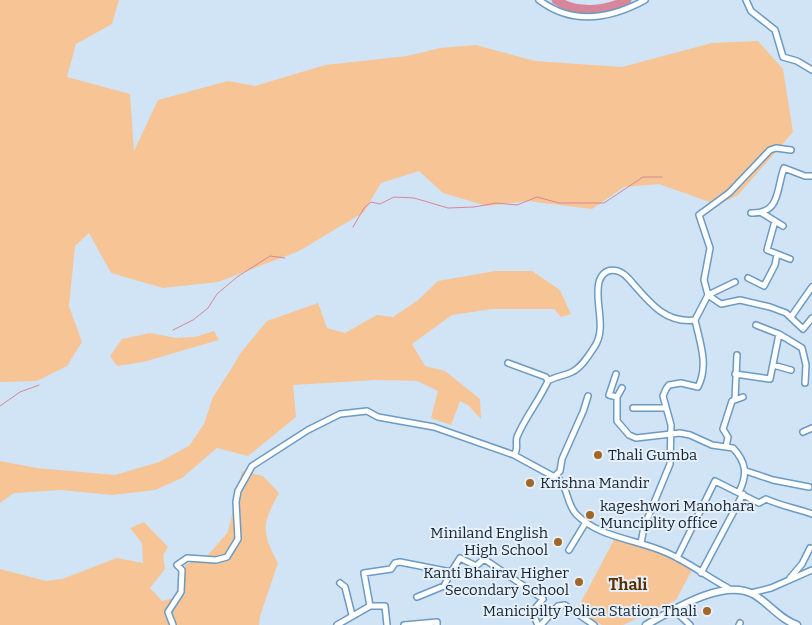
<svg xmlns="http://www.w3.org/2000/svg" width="812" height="625" font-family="Bitter,serif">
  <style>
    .green { fill: #f6c495 }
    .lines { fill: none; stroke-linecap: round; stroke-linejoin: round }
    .stream { stroke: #d78799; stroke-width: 1 }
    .river { stroke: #d78799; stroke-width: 9 }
    .minor-casing { stroke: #6b9ac3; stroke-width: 8 }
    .major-casing { stroke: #6b9ac3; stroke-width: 9 }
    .minor { stroke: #fff; stroke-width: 5 }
    .major { stroke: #fff; stroke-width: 6 }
    .poi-dot { fill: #a06726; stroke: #e7f0f9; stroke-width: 2 }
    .labels { text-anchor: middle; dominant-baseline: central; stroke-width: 4; stroke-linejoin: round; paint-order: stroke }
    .poi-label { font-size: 15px; fill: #102333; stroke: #e7f0f9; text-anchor: start }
    .neighbourhood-label { font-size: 16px; font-weight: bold; fill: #573100; stroke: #e7f0f9 }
  </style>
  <rect width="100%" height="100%" fill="#d1e4f6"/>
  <!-- green -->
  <path class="green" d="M0,0h119l-7,24 -36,20 -9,33 63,17 4,57 24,-51 70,-19 27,5 70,-21 82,-9 33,-8 36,-3 59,16 87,6 90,-24 46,-2 25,28 10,63 -55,63 -20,10 -59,-21 -35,3 -32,22 -65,-8 -40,5 -44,-13 -24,-22 -38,12 -17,29 -65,39 -81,31 -55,6 -52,-15 -22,-40 -14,13 -6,60 13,36 -15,24 -30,15 -37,1z
    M495,271h37l28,19 11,24 -10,3 -7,-8h-62l-40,6 -40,29 13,22 20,5 35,28 1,20 -13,-14 -8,-4 -9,24 -20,-7 7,-27 -21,-10 -42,-1 -82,5 3,32 -48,39 -31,-8 -35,30 -27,12 -43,5 -51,-5 -47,3 -14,10v-42l37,7 78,7 44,-13 30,-16 15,-22 9,-27 15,-23 14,-23 25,-30 51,-18 9,25 18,5 32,-18 16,2 24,-16 21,-20z
    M214,331l5,9 -76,22 -26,4 -7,-10 12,-17 28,-6 26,5 19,-1z
    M242,471l21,5 16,17c-17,31 -18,38 -1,70l-18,53 -1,9h-259v-56l46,12 16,-2 55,-21 26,5 -1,-20 -12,-15 14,-6 24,25 -5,8 2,14 -15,19 12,13 23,-6v-30l23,-10 20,-23z
    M616,536l58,22 18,12 -16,30 -53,25h-21l-25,-15z"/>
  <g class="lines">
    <!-- stream -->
    <path class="stream" d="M353,227l11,-19 7,-6 9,2 14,-7 20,1 34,10 26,-1 22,-4 21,2 20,-8 22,6h45l39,-26h19
      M173,330l20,-10 15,-12 9,-14 20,-17 33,-21 15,2
      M0,406l20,-14 19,-7"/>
    <!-- river -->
    <path class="river" d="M556,0c20,14 50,11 71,0"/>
    <defs>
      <path id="minor" d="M539,0c33,25 71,19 106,0
        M746,0l5,11 24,19 8,27 14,4 15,9
        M751,213c30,1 25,-24 33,-45l21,8h7
        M762,213l21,13
        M775,221l-8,29 23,9
        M748,278l16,8 11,-21 2,-11
        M735,282l-27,13 13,9 19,-4 30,7 16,6 17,16 9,-11
        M791,317l21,-30
        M756,325l23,9 23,14 4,17 -1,18
        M508,363l38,14 2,4c-9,20 -23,36 -31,56 -2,6 2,12 -3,18
        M773,365l18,5
        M616,374l-7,21 8,2v24l12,14 7,3 44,-5 10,2 22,10 21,3c13,14 15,26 6,44
        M735,374l35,5 9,-45
        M548,381c8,-5 16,-5 24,-9 10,-5 17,-17 23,-26 12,-19 -1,-44 4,-64 5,-16 20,-14 29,-4 19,21 35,46 67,42l13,-25 -4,-15 6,-32 -11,-33 30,-22 41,-43 6,-2 15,2
        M617,397l5,-9
        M735,399l2,-44
        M633,408h33
        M583,412l5,-16
        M803,432l9,-4
        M726,447l2,-10 -5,-8 9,-28 11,-4
        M746,471l27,9 36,7
        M555,476l5,-5 2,-12 20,-45
        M641,543l3,-16 26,-63 1,-39 -8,-29 3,-7 3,-4 12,-2 17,4c11,-22 2,-44 -3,-67
        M569,550l17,-28
        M677,558l38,-77 44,22 7,-4c15,7 30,9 46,15
        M701,573l42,-79
        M790,578l12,-14 8,-16
        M340,583l5,4 7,28
        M751,593l20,-5 41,-18
        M417,597l27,-11 7,-14
        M674,610l16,15
        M173,625l-5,-13 13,-20 1,-22 -5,-5 10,-7 29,2 11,-3 11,-18 -2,-37 2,-11 14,-25 56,-36 32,-16 27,-3 11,6 56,10 80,28 46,25c8,10 7,24 16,34 23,24 60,25 89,38 22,9 42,25 63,36
        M337,625l33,-19
        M387,625l-2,-19h-15l-6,-33 27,-4 4,-6 5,-1 51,10 9,-14 16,8 8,-7 59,40 -11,13 6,13
        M404,625l33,-3v3
        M541,625l17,-19 7,-1 29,20
        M739,625l1,-2"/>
      <path id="major" d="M646,625c27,-15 77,-47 107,-31 16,9 26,25 44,31"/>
    </defs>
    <!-- minor casing -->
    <use href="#minor" class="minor-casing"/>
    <!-- major casing -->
    <use href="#major" class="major-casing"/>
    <!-- minor -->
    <use href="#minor" class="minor"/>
    <!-- major -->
    <use href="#major" class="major"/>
  </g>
  <!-- markers -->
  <g class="poi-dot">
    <circle cx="598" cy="455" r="5"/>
    <circle cx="530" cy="483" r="5"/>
    <circle cx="590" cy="515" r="5"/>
    <circle cx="558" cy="542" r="5"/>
    <circle cx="579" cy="582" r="5"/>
    <circle cx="707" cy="611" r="5"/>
  </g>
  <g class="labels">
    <!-- poi labels -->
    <g class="poi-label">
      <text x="608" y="455">Thali Gumba</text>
      <text x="540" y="483">Krishna Mandir</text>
      <text x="600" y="506">kageshwori Manohara<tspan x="600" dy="17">Munciplity office</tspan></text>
      <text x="548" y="533" text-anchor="end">Miniland English<tspan x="548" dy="17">High School</tspan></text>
      <text x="569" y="573" text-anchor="end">Kanti Bhairav Higher<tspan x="569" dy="17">Secondary School</tspan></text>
      <text x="697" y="611" text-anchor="end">Manicipilty Polica Station Thali</text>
    </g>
    <!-- neighbourhood labels -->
    <g class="neighbourhood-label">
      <text x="628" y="584">Thali</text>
    </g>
  </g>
</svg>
